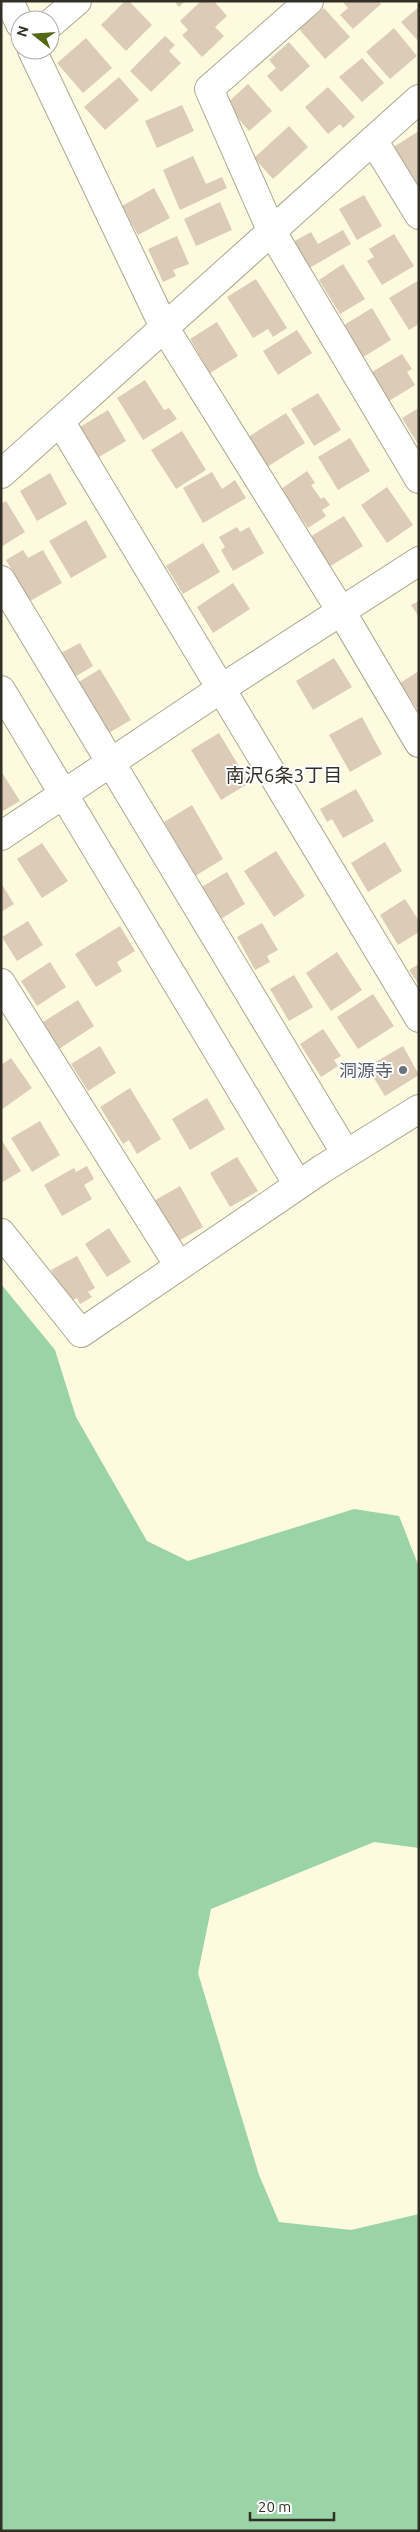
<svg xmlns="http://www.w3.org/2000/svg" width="420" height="2532" font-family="Ubuntu,'Noto Sans JP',sans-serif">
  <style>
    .forest { fill: #9ad3a5 }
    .building { fill: #dccbb6 }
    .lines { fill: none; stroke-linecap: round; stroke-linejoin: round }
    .minor-casing { stroke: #aba890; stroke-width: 30 }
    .minor { stroke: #fff; stroke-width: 28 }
    .worship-dot { fill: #6b7280; stroke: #fff; stroke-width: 2 }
    .labels { text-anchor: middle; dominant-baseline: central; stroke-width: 4; stroke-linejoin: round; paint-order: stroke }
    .worship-label { font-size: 18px; fill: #5b616d; stroke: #fff; text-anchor: end }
    .neighbourhood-label { font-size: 19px; fill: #323026; stroke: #fff }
  </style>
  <rect width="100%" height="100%" fill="#fefae0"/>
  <!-- forest -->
  <path class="forest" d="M1,1284l54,66 21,67 71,124 41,20 166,-52 45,7 20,51v281l-45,-6 -163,67 -13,64 61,202 20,47 72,8 68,-16v317h-418z"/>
  <!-- building -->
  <path class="building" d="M125,1h4l23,24 -26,26 -25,-26z
    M174,1h11l-6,6z
    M201,1h13l13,15 -12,11 9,9 -22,21 -20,-22 6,-5 -8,-9z
    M342,1h37l2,3 -28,25 -13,-14 8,-7z
    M419,7v35l-18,-20z
    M324,8l26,29 -25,22 -26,-30z
    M394,28l23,28 -27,23 -24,-27z
    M165,36l10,9 -6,6 12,12 -30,29 -21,-21z
    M86,38l26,30 -29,25 -26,-30z
    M289,42l21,24 -29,26 -14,-16 9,-8 -7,-8z
    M362,58l22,25 -22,19 -23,-25z
    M119,77l20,23 -34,30 -21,-23z
    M248,84l24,27 -23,20 -23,-27z
    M328,87l27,30 -12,11 -3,-4 -12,10 -23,-27z
    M182,105l12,26 -37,17 -12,-27z
    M289,126l19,21 -35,32 -19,-21z
    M419,131v54l-3,1 -24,-38z
    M193,156l13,28 16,-7 5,11 -47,22 -17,-40z
    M154,188l16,30 -32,17 -16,-29z
    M364,195l18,31 -25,14 -18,-31z
    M220,202l12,28 -36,16 -12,-27z
    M343,230l8,14 -45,26 -15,-27 20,-11 7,12z
    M394,234l20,32 -32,19 -15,-24 7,-4 -5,-8z
    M177,236l12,28 -16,6 3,6 -13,6 -15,-33z
    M343,264l22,35 -25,15 -21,-34z
    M256,279l31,49 -14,9 -5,-8 -15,9 -26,-41z
    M419,280v44l-10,6 -20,-32z
    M372,308l19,32 -31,19 -11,-18 3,-3 -8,-13z
    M217,322l21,34 -28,17 -20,-34z
    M297,330l15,23 -34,22 -15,-24z
    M402,354l10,15 -5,3 8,13 -26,16 -17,-29z
    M145,380l19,30 5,-2 8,11 -34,21 -26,-42z
    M318,393l23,37 -27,16 -23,-37z
    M419,408v38l-17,-28z
    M108,410l18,31 -27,16 -19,-30z
    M286,413l19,30 -38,24 -19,-30z
    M182,431l24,39 -30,19 -25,-39z
    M350,438l20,33 -32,19 -20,-33z
    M307,471l8,12 -4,2 10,14 3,-2 6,8 -8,5 4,6 -18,12 -27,-39z
    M212,472l10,17 13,-9 11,18 -43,25 -20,-35z
    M50,473l17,31 -30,17 -17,-30z
    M387,487l26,38 -26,18 -26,-38z
    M6,501l19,31 -24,15v-43z
    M344,516l19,30 -34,21 -19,-30z
    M86,520l21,37 -36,21 -22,-37z
    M237,527l3,5 9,-5 15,26 -31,18 -12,-21 4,-3 -6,-10z
    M203,543l17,29 -37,22 -17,-28z
    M23,550l5,8 15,-8 19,33 -32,18 -24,-41z
    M233,583l17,26 -37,24 -16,-26z
    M419,601v16l-8,-12z
    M80,643l13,23 -20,12 -14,-24z
    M334,658l18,29 -39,23 -17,-29z
    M100,669l31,51 -24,14 -30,-51z
    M419,671v41l-19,-29z
    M362,717l20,37 -32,18 -21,-37z
    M219,733l30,50 -28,17 -30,-50z
    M1,771l19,30 -19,11z
    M356,789l18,32 -31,17 -11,-19 -5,3 -7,-13z
    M192,805l31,54 -28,17 -31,-54z
    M385,842l17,29 -34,21 -17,-29z
    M42,843l26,38 -26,17 -25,-39z
    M276,851l29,45 -31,21 -30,-46z
    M227,872l18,32 -26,16 -19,-32z
    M1,883l13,21 -13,8z
    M405,899l14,22v11l-21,13 -18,-30z
    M28,921l15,24 -26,16 -15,-24z
    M262,923l16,27 -11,6 3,6 -15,8 -18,-33z
    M120,926l15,25 -18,11 5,9 -26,16 -21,-33z
    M337,952l25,38 -31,21 -25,-38z
    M50,962l16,25 -29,19 -16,-25z
    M419,964v21l-10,-15z
    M294,975l19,32 -24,14 -19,-32z
    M373,994l21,32 -36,23 -21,-32z
    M78,1000l16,26 -35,23 -16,-27z
    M323,1029l18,27 -7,4 4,6 -17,11 -21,-33z
    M100,1046l16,27 -28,18 -17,-27z
    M403,1046l16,29 -34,21 -18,-29z
    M11,1058l21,30 -31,22v-45z
    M130,1088l31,51 -24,15 -8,-14 -6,4 -23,-37z
    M207,1098l18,31 -35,21 -18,-31z
    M40,1121l20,34 -28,17 -21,-34z
    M1,1139l20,32 -20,12z
    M237,1157l21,34 -28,16 -20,-34z
    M87,1166l7,13 -10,6 8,14 -30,17 -18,-31 30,-17 2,4z
    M180,1186l23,41 -28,16 -23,-41z
    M109,1228l22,34 -24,15 -22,-33z
    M77,1256l18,32 -7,4 4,5 -12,7 -3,-6 -8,4 -18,-32z"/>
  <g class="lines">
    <defs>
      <path id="minor" d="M9,1l11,23
        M309,1l-100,88 63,143 147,247
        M50,24l27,-23
        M32,50l132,277 177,284 78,132
        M373,140l46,75
        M60,421l359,597
        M1,474l418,-375
        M1,580l345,574
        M1,690l297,495
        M1,836l221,-148 197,-127
        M1,983l178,283
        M1,1233l80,100 241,-164 97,-60"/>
    </defs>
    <!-- minor casing -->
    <use href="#minor" class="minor-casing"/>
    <!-- minor -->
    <use href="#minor" class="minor"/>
  </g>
  <!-- markers -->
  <circle class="worship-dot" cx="403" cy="1070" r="5"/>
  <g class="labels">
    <!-- worship labels -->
    <g class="worship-label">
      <text x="393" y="1070">洞源寺</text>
    </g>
    <!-- neighbourhood labels -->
    <g class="neighbourhood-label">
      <text x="284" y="775">南沢6条3丁目</text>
    </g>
  </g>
  <!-- border -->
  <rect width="420" height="2532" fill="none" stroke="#323026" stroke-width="5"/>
  <!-- north arrow -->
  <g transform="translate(35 35) rotate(287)"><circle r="24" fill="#ffffff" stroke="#adaca8"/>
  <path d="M0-4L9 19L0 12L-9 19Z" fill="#536714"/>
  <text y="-8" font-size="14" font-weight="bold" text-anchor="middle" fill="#323026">N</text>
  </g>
  <!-- scale -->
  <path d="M250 2512v8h84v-8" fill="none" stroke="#323026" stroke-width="2.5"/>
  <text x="258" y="2512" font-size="15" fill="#323026" stroke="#ffffff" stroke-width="4" paint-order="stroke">20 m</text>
</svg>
